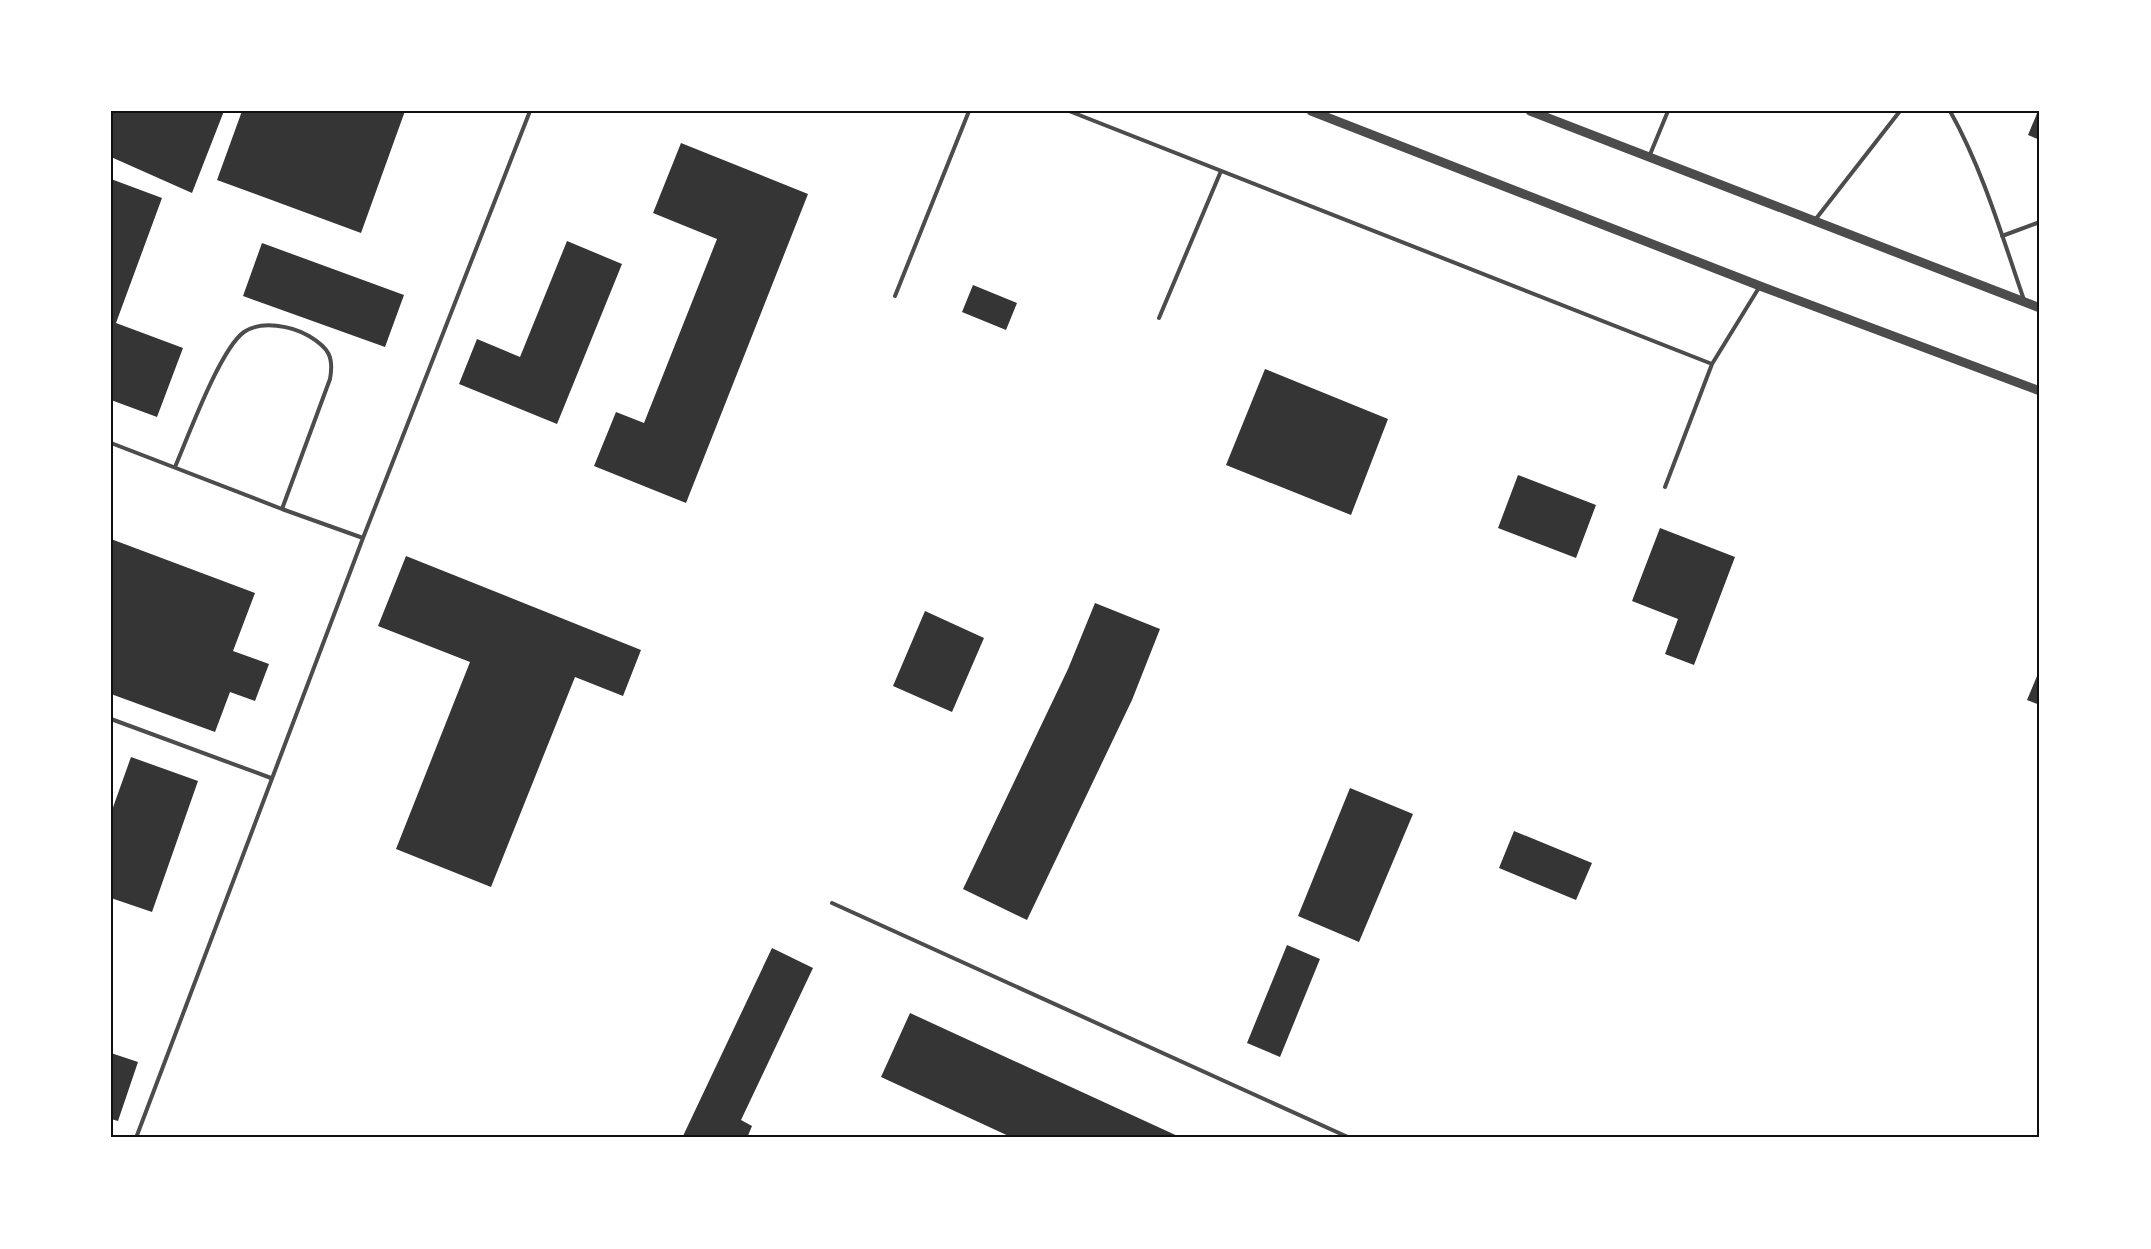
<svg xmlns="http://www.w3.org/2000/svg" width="2151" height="1249" font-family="Montserrat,sans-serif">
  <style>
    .building { fill: #353535 }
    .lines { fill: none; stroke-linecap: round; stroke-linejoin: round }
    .service { stroke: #4c4c4c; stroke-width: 4 }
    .tertiary { stroke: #4c4c4c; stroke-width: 9 }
    .neatline { fill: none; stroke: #111; stroke-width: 2 }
  </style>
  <rect width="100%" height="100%" fill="#fff"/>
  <!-- building -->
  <path class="building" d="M112,111h112l-32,82 -81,-36z
    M242,111h163l-44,122 -144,-53z
    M2038,111h2v29l-12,-5z
    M681,143l127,51 -122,309 -92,-37 22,-54 28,11 73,-184 -64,-26z
    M111,179l51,19 -46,125 67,25 -26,69 -46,-17z
    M567,241l55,23 -65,160 -98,-40 18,-45 43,18z
    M262,243l142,52 -19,52 -142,-51z
    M973,285l44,18 -11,27 -44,-18z
    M1265,369l123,50 -37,96 -125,-50z
    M1518,475l78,30 -20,53 -78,-30z
    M1660,528l75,29 -41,108 -29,-11 13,-35 -46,-18z
    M111,539l144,54 -22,58 36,13 -14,37 -25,-9 -15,40 -104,-38z
    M406,556l235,94 -18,46 -48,-19 -84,210 -95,-38 74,-187 -92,-36z
    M1095,603l65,26 -28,71 -105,220 -64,-31 105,-220z
    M925,611l59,27 -32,74 -59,-26z
    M2040,669v36l-13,-5z
    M131,757l67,24 -46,131 -41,-14v-85z
    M1350,788l63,26 -54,128 -61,-26z
    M1514,831l78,32 -16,37 -77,-32z
    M1287,945l33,14 -40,98 -33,-14z
    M772,948l41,20 -72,152 11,6 -5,12h-61l-3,-2z
    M910,1013l272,125h-169l-132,-61z
    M111,1053l27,9 -20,59 -7,-2z"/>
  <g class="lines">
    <!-- service -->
    <path class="service" d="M1069,111l643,253 48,-78
      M1950,111c33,59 52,125 74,189
      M1649,157l19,-46
      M1815,220l85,-109
      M2002,236l38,-14
      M895,296l74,-185
      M1159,318l62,-147
      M111,443l171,66 81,29
      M175,467c13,-30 45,-118 69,-135 17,-12 48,-6 65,4 20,12 25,21 21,43l-48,130
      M1665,487l47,-123
      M111,719l160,59
      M832,903l518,235
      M136,1138l227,-600 167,-427"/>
    <!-- tertiary -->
    <path class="tertiary" d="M1311,111l449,175 280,105
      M1530,111l510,197"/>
  </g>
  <!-- border -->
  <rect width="2151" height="1249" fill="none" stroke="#ffffff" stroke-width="225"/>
  <rect x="112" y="112" width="1926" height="1024" class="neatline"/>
</svg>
